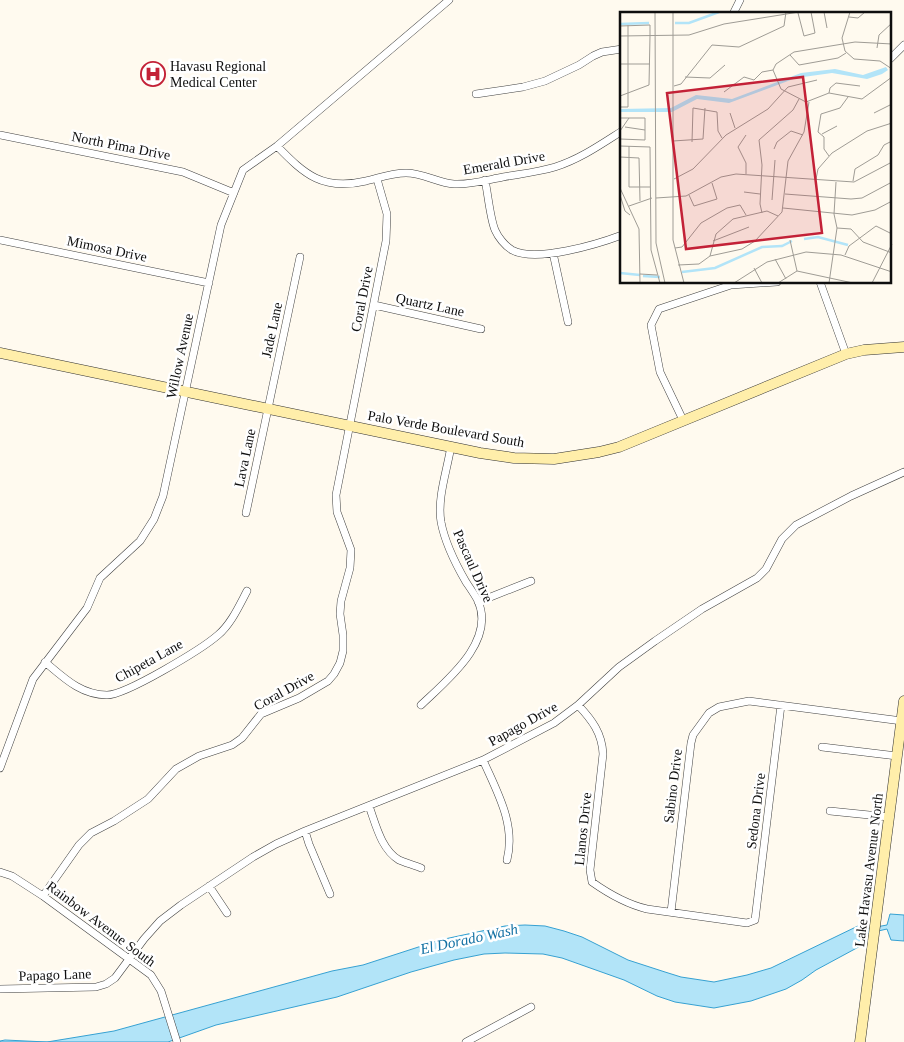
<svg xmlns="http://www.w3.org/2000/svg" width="904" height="1042" font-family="Georgia,serif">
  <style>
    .water { fill: #b2e4f8; stroke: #36a1d2 }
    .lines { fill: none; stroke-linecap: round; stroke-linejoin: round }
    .street-casing { stroke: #414141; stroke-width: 8 }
    .secondary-casing { stroke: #303030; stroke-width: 11 }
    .street { stroke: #fff; stroke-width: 7 }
    .secondary { stroke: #fea; stroke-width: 10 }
    .labels { text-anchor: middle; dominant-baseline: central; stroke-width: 5; stroke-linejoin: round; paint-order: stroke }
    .poi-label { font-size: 14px; fill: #0e0e0e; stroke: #fff; text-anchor: start }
    .street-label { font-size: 14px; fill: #0e0e0e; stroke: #fff }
    .water-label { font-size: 15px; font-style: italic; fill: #1371a4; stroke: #fff }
    .inset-river { fill: none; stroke: #b2e4f8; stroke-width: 2.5 }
    .inset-road { fill: none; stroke: #9f9c95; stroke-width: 1 }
    .view { fill: #c32137; fill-opacity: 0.15; stroke: #c32137; stroke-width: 2.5 }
    .inset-edge { fill: none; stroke: #0e0e0e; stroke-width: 2.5 }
  </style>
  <rect width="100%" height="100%" fill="#fffaef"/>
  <!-- water -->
  <path class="water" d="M890,914l14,1v26l-13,-1 -4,-11 -22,5 1,9 -50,27 -14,10 -16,9 -35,12 -37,7 -39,-6 -18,-6 -33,-16 -62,-22 -19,-4 -38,-1 -21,1 -30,6 -43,12 -74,25 -121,28 -48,17h-168v-1l5,-1 42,2 67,-11 218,-60 31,-6 77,-25 65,-14 20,-1 20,1 19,5 18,6 46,23 37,12 16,5 33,5 33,-7 24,-7 89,-43h3l2,4 22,-4z"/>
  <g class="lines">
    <defs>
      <path id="street" d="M733,14l7,-14
        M890,59l14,-14
        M476,94l47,-7 22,-6 34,-16 14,-9 9,-4 20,-3
        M0,135l183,37 51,21
        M277,146c28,29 46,45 89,35 13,-3 26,-8 40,-8 17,0 32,10 48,11 16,1 33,-4 49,-7 17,-3 35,-5 52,-10 25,-8 45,-22 67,-36
        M485,180c3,14 5,38 10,50 3,7 10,16 17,20 24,13 86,-6 110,-15
        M0,240l209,43
        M553,253l15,69
        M820,282l26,72
        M374,305l107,24
        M683,420l-23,-48 -9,-47 8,-16 72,-24 46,-3
        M246,513l54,-256
        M478,602l53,-21
        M45,662c19,16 36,33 62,33 19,0 95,-46 111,-60 13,-11 21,-29 29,-44
        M421,705c25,-24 75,-63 57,-104 -3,-6 -8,-13 -12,-19 -11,-19 -21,-39 -25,-60 -4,-24 6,-51 10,-76
        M578,705c14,15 24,28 25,49l-13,116 2,12c17,12 34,22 55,27l100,14 8,-3 26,-215
        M822,747l75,9
        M483,760c14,32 33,64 24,100
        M0,768l33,-89 54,-71 13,-30 40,-37 14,-22 9,-23 58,-271 22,-55 34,-24 172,-146
        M369,806c7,19 12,43 30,54 7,3 15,5 22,8
        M830,811l59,6
        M305,831l4,13 21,50
        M0,872l12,4 31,20 108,79 10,16 16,51
        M209,886l18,27
        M43,896l36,-51 12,-12 23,-12 34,-22 28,-30 23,-13 33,-11 10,-7 19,-24 38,-16 29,-17 6,-7 6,-11 3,-12v-16l-3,-21 1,-13 9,-33 1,-18 -14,-38 -1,-17 50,-254 1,-27 -10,-35
        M671,912l20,-169 2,-8 16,-22 10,-6 30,-6 153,20
        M0,989l96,-2 10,-3 9,-6 29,-39 16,-18 21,-16 72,-48 23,-13 29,-13 178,-71 71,-37 24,-18 41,-38 36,-26 47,-32 55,-31 9,-9 16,-30 14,-14 55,-29 53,-24
        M466,1042l65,-35"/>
      <path id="secondary" d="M0,353l480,100 34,5 40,1 45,-7 20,-5 227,-93 18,-4 40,-3
        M860,1042l44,-341"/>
    </defs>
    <!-- street casing -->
    <use href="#street" class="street-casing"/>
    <!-- secondary casing -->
    <use href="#secondary" class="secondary-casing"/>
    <!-- street -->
    <use href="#street" class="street"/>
    <!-- secondary -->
    <use href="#secondary" class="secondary"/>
  </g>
  <!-- icons -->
  <defs>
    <symbol id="hospital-ring" viewBox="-11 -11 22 22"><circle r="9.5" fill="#fff" stroke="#c32137" stroke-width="1.5"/><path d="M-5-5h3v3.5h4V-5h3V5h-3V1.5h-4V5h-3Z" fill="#c32137"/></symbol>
  </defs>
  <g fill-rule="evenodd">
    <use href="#hospital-ring" x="139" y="60" width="28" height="28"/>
  </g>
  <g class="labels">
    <!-- poi labels -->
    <g class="poi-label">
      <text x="170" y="66">Havasu Regional<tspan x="170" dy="16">Medical Center</tspan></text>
    </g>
    <!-- street labels -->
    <g class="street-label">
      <text transform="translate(121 146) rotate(11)">North Pima Drive</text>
      <text transform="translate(504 163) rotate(-10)">Emerald Drive</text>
      <text transform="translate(107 249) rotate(12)">Mimosa Drive</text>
      <text transform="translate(362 299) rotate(-79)">Coral Drive</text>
      <text transform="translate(430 305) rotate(12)">Quartz Lane</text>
      <text transform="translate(272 330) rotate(-78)">Jade Lane</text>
      <text transform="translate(180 356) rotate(-78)">Willow Avenue</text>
      <text transform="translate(446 429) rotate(10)">Palo Verde Boulevard South</text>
      <text transform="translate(245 458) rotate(-78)">Lava Lane</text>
      <text transform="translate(473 566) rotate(66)">Pascaul Drive</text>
      <text transform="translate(149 661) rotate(-29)">Chipeta Lane</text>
      <text transform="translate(284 691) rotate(-29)">Coral Drive</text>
      <text transform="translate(523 724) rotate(-29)">Papago Drive</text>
      <text transform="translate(673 786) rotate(-83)">Sabino Drive</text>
      <text transform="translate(756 811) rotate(-83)">Sedona Drive</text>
      <text transform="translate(583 829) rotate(-84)">Llanos Drive</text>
      <text transform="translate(869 870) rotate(-83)">Lake Havasu Avenue North</text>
      <text transform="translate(101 924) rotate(37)">Rainbow Avenue South</text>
      <text transform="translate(55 975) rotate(-2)">Papago Lane</text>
    </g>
    <!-- water labels -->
    <g class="water-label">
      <text transform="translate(469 939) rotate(-12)">El Dorado Wash</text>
    </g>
  </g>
  <!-- overview -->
  <g transform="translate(620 12)">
    <rect width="271" height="271" fill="#fffaef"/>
    <path d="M266,55l2,3 -6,4 -15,5 -35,-6 -36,5 -67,25 -32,-4 -25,13h-52v-3l51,-1 25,-13 36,4 69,-26 34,-4 28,6z" fill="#b2e4f8"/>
    <path class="inset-river" d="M55,11h14l30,-11M0,12l29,-1M184,227l14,-2 30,8M62,260l33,-4 47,-21 20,-1 10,-5M0,261l20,2M23,264l17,1"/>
    <path class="inset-road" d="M35,0l1,231 9,40M53,0v228l11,43M204,0l3,16M230,0l-8,26 3,13 9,8 26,2 12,8M178,1l6,23 11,-3 -4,-21M229,5l9,1 7,-6M0,14l30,-1v11M0,24l69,-1 35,-11 75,-12M257,36l2,-13 13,-12M170,43l9,10 39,-7 8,-5M0,52h30M153,58l8,19 25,13 23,-9 33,6 30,-22M153,58l3,-6 18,-12 61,-10 37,2M65,65l25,1 15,-13M54,74l7,-2 31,-39 27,2 45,-21 2,-14M104,80l20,-15 10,3 8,-8 11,-2M209,81l1,-5 6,-5 24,3M0,84l29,-11 1,-49M0,95h8v-82M110,101l5,15M254,101l18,-9M0,106h25v22l-25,-1M5,115l20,3M0,119l9,-13M202,122l15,-8M126,123l-8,12 8,16v11M53,129l30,-2 2,-31M72,130l1,-34 24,4 1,19 4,7M0,134l30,1 1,103 9,33M9,134v41h21M154,137l3,-7 14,-11 12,4M209,144l-5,-7v-12l-6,-5 3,-18 19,-6 8,-11M0,145l19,1 1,43M54,167l19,-10 33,-34 42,-26 20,-22 29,-7M196,167l2,-10 14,-16 35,-22 25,-8M233,169l2,-12 23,-14 6,-10 8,-4M0,176l19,41 1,54M124,180l16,2M165,182l66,5 11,-1 30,-16M0,183l5,16 5,4M69,183l5,11 23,-7 -5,-16M36,186l30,-2 35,-19 15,-3 118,8 38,-20M152,188l3,-40M9,194l23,-8M163,196l69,7 23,-5 17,-9M142,201l-2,-9 2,-39 -3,-25 34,-30 6,-11M217,216l14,1 12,13 29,11M170,228l7,31M93,229l36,-14M55,236l7,-1 19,-24 26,-15 13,-3 6,10M225,243l4,-9 27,-20 16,8M90,244l6,-22 17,-15 34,-8 11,5M155,247l11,20M58,253l21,-1 11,-8 32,-7 13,-8 27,-29 6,-51 16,-29 5,-30M134,256l8,15M20,262l17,1M114,271l33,-21 39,-10 35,3 51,17M158,271l19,-12 56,12M209,271l8,-55 -3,-14 2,-32M252,271l20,-39"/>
    <path class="view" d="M183,65l19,156 -136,16 -19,-156z"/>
    <rect width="271" height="271" class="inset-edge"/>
  </g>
</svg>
